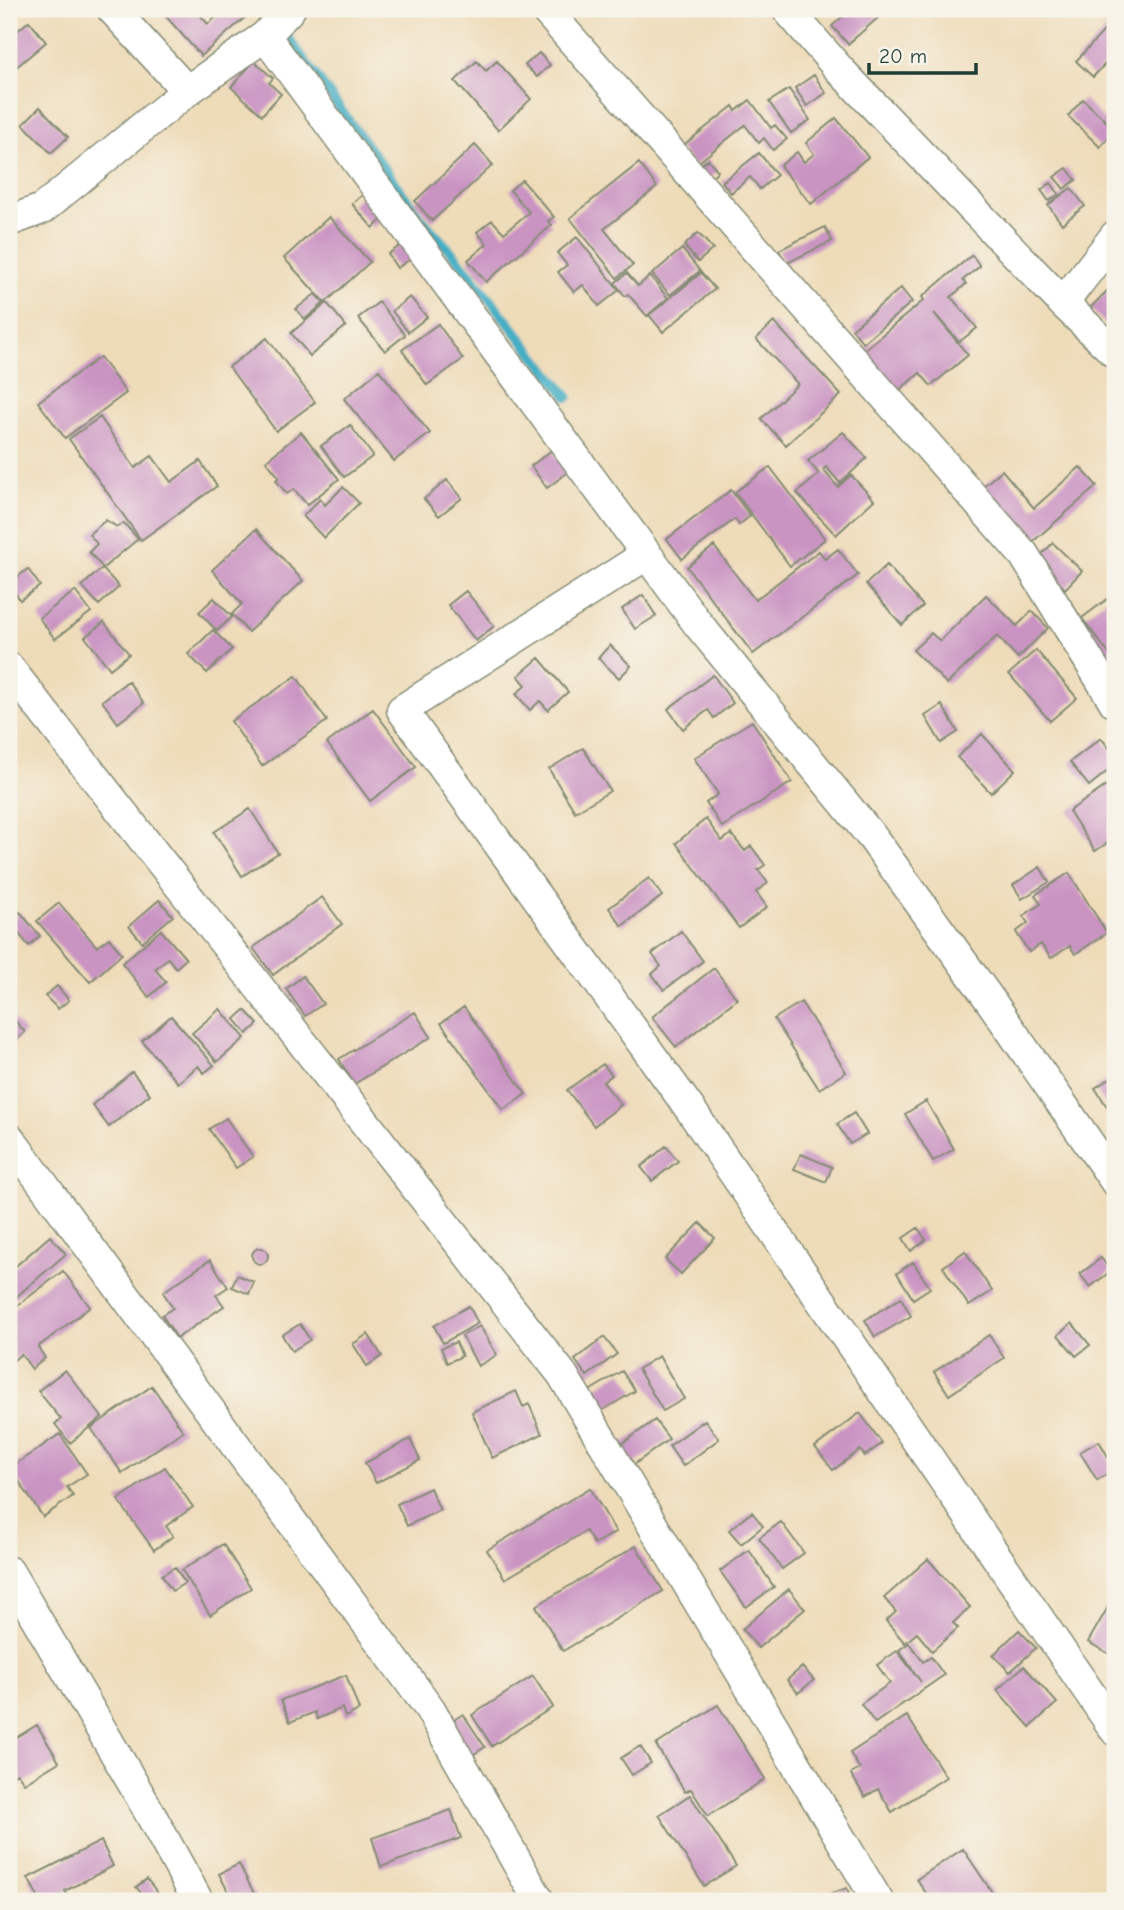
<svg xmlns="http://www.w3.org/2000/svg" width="1124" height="1910" font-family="'Comic Neue',sans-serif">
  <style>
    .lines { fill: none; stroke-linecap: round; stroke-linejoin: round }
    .stream { stroke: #45aec4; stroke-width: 10 }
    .building { fill: #c993c2 }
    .street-casing { stroke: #868c76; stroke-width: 33 }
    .street { stroke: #fff; stroke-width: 30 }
  </style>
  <rect width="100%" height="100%" fill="#f7f3e8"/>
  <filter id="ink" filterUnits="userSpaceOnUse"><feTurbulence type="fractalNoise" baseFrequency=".0143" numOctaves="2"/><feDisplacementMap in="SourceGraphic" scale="14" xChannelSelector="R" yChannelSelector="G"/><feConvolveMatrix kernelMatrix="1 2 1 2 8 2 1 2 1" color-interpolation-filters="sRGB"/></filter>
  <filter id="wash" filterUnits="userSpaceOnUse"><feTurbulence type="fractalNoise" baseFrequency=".00686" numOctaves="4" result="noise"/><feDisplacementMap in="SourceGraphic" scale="28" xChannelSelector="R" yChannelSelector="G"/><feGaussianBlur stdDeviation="1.57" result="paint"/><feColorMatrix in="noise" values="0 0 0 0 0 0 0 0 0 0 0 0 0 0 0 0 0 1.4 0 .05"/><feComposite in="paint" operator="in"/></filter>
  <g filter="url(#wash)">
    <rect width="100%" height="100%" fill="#eedcb9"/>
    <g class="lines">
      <!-- stream -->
      <path class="stream" d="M282,30l138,188 35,38 113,141"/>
    </g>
    <g id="blocks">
      <!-- building -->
      <path class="building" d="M168,9h27l13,15 17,-15 2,2 3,-2h15l4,5 -48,42 -38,-43z
        M851,9h20l8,8 -31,27 -16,-18z
        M1115,19v34l-22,24 -17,-16z
        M29,21l17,21 -32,27 -5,-6v-25z
        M539,53l11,12 -13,12 -12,-12z
        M254,61l19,17 -4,5 12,11 -19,21 -31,-28z
        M477,61l9,10 11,-10 34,38 -33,31 -43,-49z
        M814,75l12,18 -19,13 -12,-18z
        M789,89l21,31 -19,13 -22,-31z
        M1083,99l32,31 -15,17 -32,-31z
        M750,100l21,28 4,-3 12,14 -14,11 -9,-12 -5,5 -14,-18 -51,41 -14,-18 53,-42 3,5z
        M40,107l28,30 -17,16 -28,-29z
        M836,118l32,39 -57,47 -31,-38 17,-14 7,10 10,-8 -8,-11z
        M475,145l18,20 -61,56 -17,-20z
        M759,153l18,22 -17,14 -10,-12 -19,16 -9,-11z
        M708,159l10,12 -12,10 -10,-12z
        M639,163l18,24 -53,42 29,36 -16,13 -47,-60z
        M1067,168l9,12 -12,9 -10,-12z
        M522,180l32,37 -6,4 4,4 -66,57 -18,-22 19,-16 -10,-12 15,-12 12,13 25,-21 -19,-22z
        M1051,183l8,11 -10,7 -8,-11z
        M1071,188l14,18 -23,18 -14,-19z
        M366,192l21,23 -14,13 -21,-24z
        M329,217l41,45 -45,41 -41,-45z
        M825,227l7,14 -47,23 -6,-14z
        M698,233l15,16 -15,13 -14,-16z
        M577,237l42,53 -20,16 -16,-21 -9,7 -16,-20 9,-7 -10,-12z
        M406,242l9,14 -18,12 -9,-14z
        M682,249l18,22 -30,24 -18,-21z
        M972,255l8,11 -17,14 3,4 -15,13 26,31 -18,14 -25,-29 34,42 -37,31 -11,-13 -22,18 -34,-41 60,-50 -2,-3z
        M627,273l11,13 12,-10 18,22 -21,18 -19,-22 -3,2 -10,-13z
        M701,273l14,16 -52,43 -14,-17z
        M901,288l11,14 -49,41 -11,-14z
        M1108,290l7,7v29l-4,4 -21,-22z
        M315,294l9,9 -19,16 -9,-10z
        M410,297l17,20 -19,15 -16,-21z
        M379,302l26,33 -20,16 -27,-33z
        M327,303l19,23 -36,30 -19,-23z
        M774,322l67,73 -55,50 -25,-26 37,-35 -42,-45z
        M438,324l25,35 -36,26 -25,-35z
        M267,338l48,64 -39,29 -47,-64z
        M100,357l26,36 -61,45 -27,-36z
        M379,370l51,63 -36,28 -50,-62z
        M100,417l35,51 17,-12 19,26 29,-21 17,25 -76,54 -72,-101z
        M350,425l23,31 -29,21 -23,-31z
        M301,432l38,47 -32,26 -13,-16 -7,5 -11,-14 3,-3 -13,-16z
        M843,432l24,26 -27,25 -14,-16 -3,3 15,17 13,-12 23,25 -38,35 -39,-42 22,-19 -11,-13z
        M552,450l16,22 -21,16 -16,-22z
        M770,467l55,72 -35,27 -55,-74z
        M1080,467l17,19 -67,58 -49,-56 21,-18 32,38z
        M447,480l15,18 -23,18 -15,-17z
        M343,487l16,16 -35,35 -21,-22 17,-17 5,6z
        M731,490l19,26 -11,9 -4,-6 -53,40 -15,-20z
        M106,520l11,7 7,-4 14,16 -35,29 -14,-16 8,-8 -8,-10z
        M256,529l47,52 -55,51 -16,-18 10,-10 -30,-34z
        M1053,543l29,28 -17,18 -29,-29z
        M714,546l41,54 64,-49 6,8 13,-10 20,26 -105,79 -66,-87z
        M887,565l36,41 -21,19 -36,-41z
        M102,568l17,19 -20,18 -17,-19z
        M28,569l12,17 -20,14 -11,-17z
        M75,591l16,21 -36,27 -16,-21z
        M466,591l28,35 -18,15 -28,-36z
        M1115,593v58l-5,4 -28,-37z
        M643,595l13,21 -21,13 -13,-20z
        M986,595l31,31 15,-15 16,17 -30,30 -21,-22 -50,48 -34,-34 18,-17 9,8z
        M214,598l18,19 -15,14 -18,-19z
        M104,622l25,32 -19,15 -25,-32z
        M213,630l19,19 -25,24 -19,-19z
        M610,645l21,21 -12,12 -21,-20z
        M1036,650l41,48 -27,23 -41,-47z
        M539,658l29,34 -20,18 -8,-9 -10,9 -14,-16 10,-9 -8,-9z
        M713,675l20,28 -19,15 -6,-8 -25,19 -15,-20z
        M296,676l31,45 -65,45 -31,-45z
        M128,681l16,22 -26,20 -16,-22z
        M942,705l16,27 -17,11 -16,-27z
        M373,709l43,58 -46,34 -43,-58z
        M752,721l40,61 -70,45 -16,-24 12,-9 -24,-36z
        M982,734l33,36 -24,23 -34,-36z
        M1101,738l14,17v10l-26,21 -19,-24z
        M583,748l27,43 -35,21 -26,-43z
        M1115,780v58l-20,13 -26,-40z
        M250,809l28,44 -36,23 -28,-44z
        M706,819l16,22 9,-7 14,17 6,-5 14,19 -7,5 10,13 -12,9 11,15 -28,21 -63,-85z
        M1040,867l9,15 -27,17 -9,-14z
        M1069,873l38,60 -32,21 -5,-8 -19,12 -10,-14 -12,8 -13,-20 12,-9 -5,-7 18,-12 -6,-9z
        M649,878l13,18 -40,30 -13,-18z
        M322,897l20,27 -69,51 -20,-27z
        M159,900l14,16 -31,26 -13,-16z
        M59,903l38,44 12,-9 13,16 -32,28 -53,-61z
        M20,912l20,24 -11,10 -20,-24z
        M161,930l25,29 -10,9 -8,-10 -13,11 11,13 -17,15 -27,-34z
        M681,931l22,30 -39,29 -12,-16 9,-8 -9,-12z
        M714,968l23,31 -61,48 -24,-30z
        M303,976l20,28 -18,12 -19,-27z
        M57,986l12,14 -11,9 -13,-13z
        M801,1002l45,70 -27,17 -45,-70z
        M464,1007l62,87 -23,16 -62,-87z
        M220,1009l25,29 -28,24 -25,-29z
        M245,1010l13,14 -11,10 -12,-15z
        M415,1012l16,25 -77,47 -15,-25z
        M9,1014l16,18 -16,15z
        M171,1016l43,49 -10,8 -6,-7 -20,17 -36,-42z
        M603,1064l9,11 -9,7 18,23 -27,21 -27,-36z
        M132,1072l18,22 -41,33 -17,-22z
        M1115,1075v37l-3,2 -17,-26z
        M926,1101l28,48 -21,12 -28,-47z
        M854,1113l13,21 -17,10 -13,-20z
        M226,1118l27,39 -17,11 -27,-39z
        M666,1146l12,15 -26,20 -11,-14z
        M801,1154l31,13 -6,15 -32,-13z
        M700,1223l15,15 -34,36 -16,-15z
        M918,1228l8,12 -15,11 -8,-13z
        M50,1236l16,18 -57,49v-31z
        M252 1256a8 8 0 1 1 16 0a8 8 0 1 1-16 0Z
        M965,1251l27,40 -23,15 -26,-39z
        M1101,1258l10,13 -21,16 -10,-13z
        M210,1260l18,27 -12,8 8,11 -47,32 -15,-23 11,-7 -10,-16z
        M913,1262l17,26 -17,11 -16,-26z
        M63,1271l27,36 -52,40 7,11 -13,11 -11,-15 -12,10v-18l4,-3 -4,-5v-26z
        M237,1275l17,7 -5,12 -17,-7z
        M901,1298l10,18 -36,21 -10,-17z
        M469,1306l9,17 -35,20 -9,-17z
        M1072,1323l18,22 -14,11 -18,-21z
        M300,1324l10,16 -18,11 -10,-16z
        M480,1326l17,29 -19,11 -16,-30z
        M368,1334l14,22 -15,10 -14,-22z
        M989,1335l15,23 -55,37 -15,-23z
        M604,1337l13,17 -30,22 -12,-16z
        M456,1342l6,14 -15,7 -6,-15z
        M659,1356l25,43 -21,12 -25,-42z
        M65,1370l37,47 -32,26 -15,-19 6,-5 -23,-28z
        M622,1371l13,20 -37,22 -12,-20z
        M152,1386l31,45 -61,42 -31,-45z
        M516,1391l7,16 6,-3 13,30 -50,24 -20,-46z
        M860,1413l22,30 -17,13 -5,-6 -27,20 -18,-23z
        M655,1420l14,19 -40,29 -14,-19z
        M705,1420l14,19 -36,27 -14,-20z
        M60,1434l27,40 -20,13 6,9 -30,21 -33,-49z
        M410,1439l10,21 -44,23 -11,-20z
        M1099,1441l16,28 -18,11 -17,-28z
        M165,1467l28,40 -27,19 7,10 -19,14 -36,-50z
        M430,1488l10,22 -33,16 -10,-22z
        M590,1488l26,44 -22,12 -8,-13 -81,48 -18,-29z
        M752,1512l11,14 -22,18 -12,-14z
        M781,1522l23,31 -22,16 -23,-31z
        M223,1544l28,44 -41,27 -28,-45z
        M636,1546l27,45 -100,60 -27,-45z
        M749,1550l25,37 -28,20 -26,-36z
        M928,1559l42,48 -17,16 5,5 -26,23 -15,-18 -12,10 -19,-22 10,-9 -12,-14z
        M175,1567l10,16 -13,8 -10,-16z
        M789,1589l16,20 -47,39 -16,-19z
        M1115,1595v62l-27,-15z
        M1019,1630l17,18 -26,24 -17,-17z
        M909,1643l14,19 8,-5 13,18 -69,48 -14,-19 29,-21 -13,-18 20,-14 24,31 -22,-32z
        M1024,1666l33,37 -27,24 -33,-37z
        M802,1667l12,13 -16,13 -11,-13z
        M346,1675l13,35 -14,7 -3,-9 -25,11 -2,-7 -25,10 -9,-22z
        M533,1676l20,31 -61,39 -20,-31z
        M718,1705l47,74 -57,37 -17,-27 -6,3 -29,-47z
        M463,1714l22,33 -17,11 -21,-34z
        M907,1716l39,61 -54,35 -14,-23 -13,8 -14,-23 9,-5 -10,-16z
        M37,1725l22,37 -35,21 -7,-10 -8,5v-36z
        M640,1746l11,17 -19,12 -11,-17z
        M690,1795l46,71 -32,20 -45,-71z
        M451,1810l10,28 -80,29 -9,-29z
        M101,1841l12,25 -48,25 5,10h-30l-12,-23z
        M963,1849l35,52h-67l-14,-22z
        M239,1864l17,33 -8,4h-15l-14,-27z
        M147,1879l13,17 -7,5h-5l-12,-14z
        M847,1888l4,13h-42z"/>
    </g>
  </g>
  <g filter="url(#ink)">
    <use href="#blocks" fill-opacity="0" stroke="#868c76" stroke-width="2"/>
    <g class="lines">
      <defs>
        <path id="street" d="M112,9l75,82
          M545,9l479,546 91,148
          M787,9l52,60 224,234 52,50
          M265,36l433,588 174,213 118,163 125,181
          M9,221l33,-12 145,-118 78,-55 25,-27
          M1063,303l52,-67
          M646,555l-244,155 288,399 425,621
          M9,668l553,706 316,527
          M9,1138l421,571 109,192
          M9,1572l133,227 56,102"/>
      </defs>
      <!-- street casing -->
      <use href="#street" class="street-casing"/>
      <!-- street -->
      <use href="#street" class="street"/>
    </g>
  </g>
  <!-- margin -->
  <rect width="1124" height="1910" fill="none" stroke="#f7f3e8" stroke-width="35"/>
  <!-- scale -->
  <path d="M869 63v10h107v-10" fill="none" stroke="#1f3d34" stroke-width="3.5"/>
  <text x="879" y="63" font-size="21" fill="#1f3d34" stroke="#f7f3e8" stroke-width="5" paint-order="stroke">20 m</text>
</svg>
